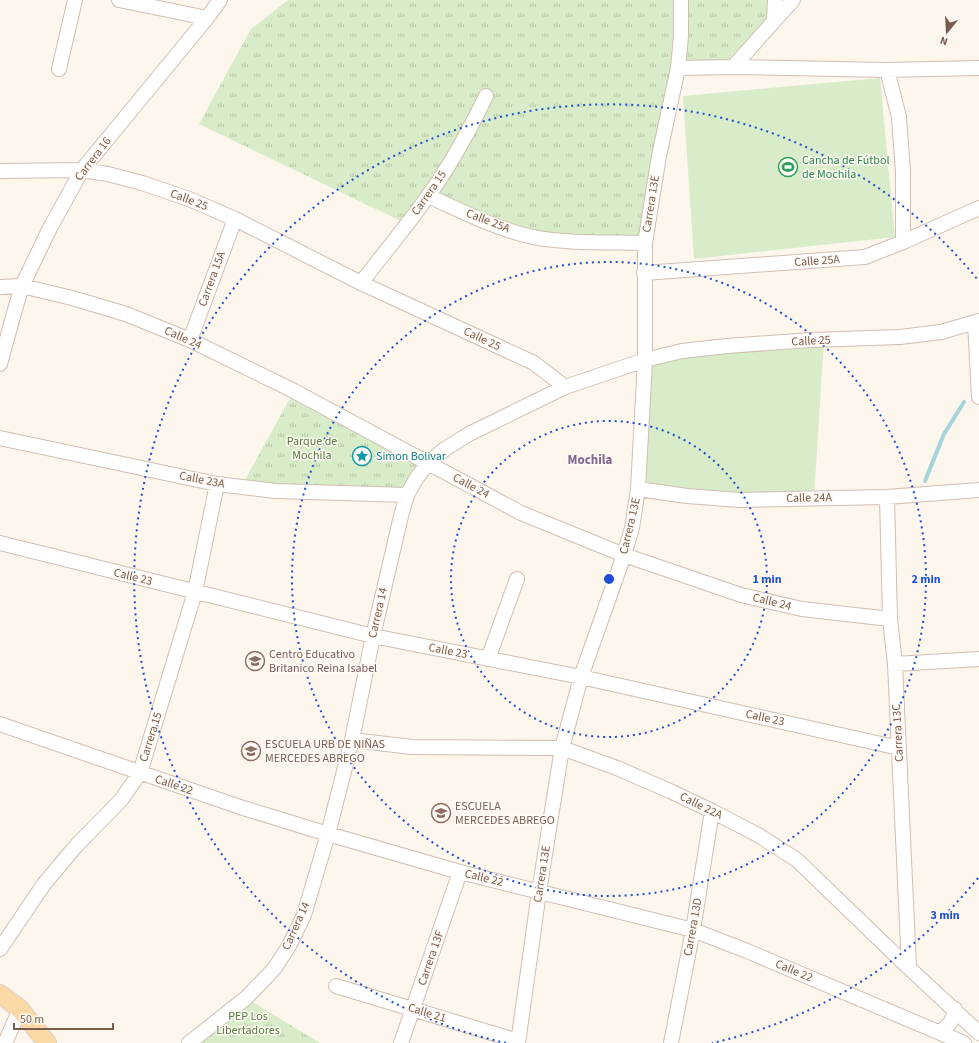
<svg xmlns="http://www.w3.org/2000/svg" width="979" height="1043" font-family="'Source Sans 3',sans-serif">
  <style>
    .grass { fill: url(#grass-tufts) }
    .pitch { fill: #d8ecc9 }
    .lines { fill: none; stroke-linecap: round; stroke-linejoin: round }
    .stream { stroke: #a5d3da; stroke-width: 4 }
    .minor-casing { stroke: #d1beb0; stroke-width: 16 }
    .major-casing { stroke: #dad1cd; stroke-width: 20 }
    .minor { stroke: #fff; stroke-width: 14 }
    .major { stroke: #fbd9a5; stroke-width: 18 }
    .ring { fill: none; stroke: #1d4ed8; stroke-width: 2; stroke-dasharray: 2 4 }
    .labels { text-anchor: middle; dominant-baseline: central; stroke-width: 3; stroke-linejoin: round; paint-order: stroke }
    .street-label { font-size: 12px; fill: #7a5c4d; stroke: #fffaf3 }
    .leisure-label { font-size: 12px; fill: #27864d; stroke: #fffaf3; text-anchor: start }
    .park-label { font-size: 12px; fill: #537a41; stroke: #fffaf3 }
    .culture-label { font-size: 12px; fill: #0d838f; stroke: #fffaf3; text-anchor: start }
    .education-label { font-size: 12px; fill: #785e54; stroke: #fffaf3; text-anchor: start }
    .neighbourhood-label { font-size: 13px; font-weight: bold; fill: #846695; stroke: #fffaf3 }
    .centre { fill: #1d4ed8; stroke: #fffaf3; stroke-width: 2 }
    .ring-label { font-size: 12px; text-anchor: middle; font-weight: bold; fill: #1d4ed8; stroke: #fffaf3; stroke-width: 3; stroke-linejoin: round; paint-order: stroke }
  </style>
  <defs>
    <pattern id="grass-tufts" width="24" height="20" patternUnits="userSpaceOnUse"><rect width="24" height="20" fill="#d8ecc9"/><path d="M3 7l-1-3M5 7V3M7 7l1-3M15 17l-1-3M17 17v-4M19 17l1-3" fill="none" stroke="#b4c2a5"/></pattern>
  </defs>
  <rect width="100%" height="100%" fill="#fdf6ec"/>
  <!-- grass -->
  <path class="grass" d="M288,0h487l-1,21 -41,46 -55,2 -33,174 -112,-6 -105,-41 -21,28 -208,-100 52,-95z
    M294,391l134,72 -21,32 -166,-8z
    M246,998l74,45h-131z"/>
  <!-- pitch -->
  <path class="pitch" d="M880,78l15,159 -201,22 -11,-163z
    M824,340l-10,157 -176,-8 7,-129z"/>
  <g class="lines">
    <!-- stream -->
    <path class="stream" d="M925,481l19,-47 20,-32"/>
    <defs>
      <path id="minor" d="M119,0l88,18
        M774,21l1,-21
        M733,67l60,-67
        M678,68l55,-1 154,3 92,-2
        M59,69l16,-69
        M887,70l12,47 4,55v70
        M0,171l82,-1 26,4 34,9 47,16 46,20 126,64 173,80 31,24
        M428,196c34,15 68,33 105,41 35,7 77,5 112,6
        M644,273l221,-16 38,-15 76,-34
        M361,283c22,-29 46,-57 67,-87 23,-31 41,-65 58,-100
        M0,287l22,-1 50,12 54,16 64,26 104,51 227,122 103,42 117,40 61,14 88,10
        M975,322l4,75
        M190,340l45,-121
        M0,364l16,-58 6,-20 28,-58 32,-58 125,-152 13,-18
        M0,438l217,46 59,7 131,4
        M638,489l49,7 53,4 147,-3 92,-7
        M887,497l3,122 5,45 14,304
        M0,543l373,93 208,41 318,71
        M488,659l29,-80
        M895,664l84,-5
        M0,724l240,83 88,27 132,38 233,58 54,21 217,92
        M352,740l60,7 150,1 55,20 55,24 40,19 46,24 39,25 112,108 70,65
        M0,949l44,-65 32,-38 45,-46 19,-27 55,-181 22,-108
        M336,986l182,55
        M939,1032c10,-5 15,-12 16,-23
        M5,1043l15,-34
        M189,1043l57,-45 28,-29 15,-23 15,-31 24,-81 24,-94 21,-104 28,-120 6,-21 9,-16 12,-16 17,-14 24,-15 96,-47 80,-27 37,-9 45,-5 84,-6 89,-3 41,-5 38,-11
        M401,1043l59,-171
        M518,1043l21,-151 23,-144 19,-71 43,-122 8,-27 6,-39 7,-129v-117l14,-87 19,-88 3,-32v-36
        M671,1043l22,-113 19,-119"/>
      <path id="major" d="M0,994l20,15 27,34"/>
    </defs>
    <!-- minor casing -->
    <use href="#minor" class="minor-casing"/>
    <!-- major casing -->
    <use href="#major" class="major-casing"/>
    <!-- minor -->
    <use href="#minor" class="minor"/>
    <!-- major -->
    <use href="#major" class="major"/>
  </g>
  <!-- distance rings -->
  <g class="ring">
    <circle cx="609" cy="579" r="158"/>
    <circle cx="609" cy="579" r="317"/>
    <path d="M978 878A475 475 0 0 1 712 1043M506 1043A475 475 0 1 1 978 280"/>
  </g>
  <!-- icons -->
  <defs>
    <symbol id="stadium-ring" viewBox="-11 -11 22 22"><circle r="9.5" fill="#fffaf3" stroke="#2e9e5b" stroke-width="1.5"/><path d="M0-5a6.5 5 0 1 0 0 10a6.5 5 0 1 0 0-10ZM-3.5-1.8h7v3.6h-7Z" fill="#2e9e5b"/></symbol>
    <symbol id="sight-ring" viewBox="-11 -11 22 22"><circle r="9.5" fill="#fffaf3" stroke="#0f9aa8" stroke-width="1.5"/><path d="M0-6L1.8-2.2L6-1.7L2.9 1.2L3.7 5.4L0 3.3L-3.7 5.4L-2.9 1.2L-6-1.7L-1.8-2.2Z" fill="#0f9aa8"/></symbol>
    <symbol id="school-ring" viewBox="-11 -11 22 22"><circle r="9.5" fill="#fffaf3" stroke="#8d6e63" stroke-width="1.5"/><path d="M0-5L7-2L0 1L-7-2ZM-4 1L0 2.5L4 1V4Q0 6-4 4Z" fill="#8d6e63"/></symbol>
  </defs>
  <g fill-rule="evenodd">
    <use href="#stadium-ring" x="777" y="156" width="22" height="22"/>
    <use href="#sight-ring" x="351" y="445" width="22" height="22"/>
    <use href="#school-ring" x="244" y="650" width="22" height="22"/>
    <use href="#school-ring" x="240" y="740" width="22" height="22"/>
    <use href="#school-ring" x="430" y="802" width="22" height="22"/>
  </g>
  <g class="labels">
    <!-- street labels -->
    <g class="street-label">
      <text transform="translate(93 159) rotate(-53)">Carrera 16</text>
      <text transform="translate(429 193) rotate(-55)">Carrera 15</text>
      <text transform="translate(189 200) rotate(21)">Calle 25</text>
      <text transform="translate(651 204) rotate(-81)">Carrera 13E</text>
      <text transform="translate(488 221) rotate(21)">Calle 25A</text>
      <text transform="translate(817 261) rotate(-4)">Calle 25A</text>
      <text transform="translate(212 279) rotate(-70)">Carrera 15A</text>
      <text transform="translate(183 338) rotate(24)">Calle 24</text>
      <text transform="translate(482 339) rotate(25)">Calle 25</text>
      <text transform="translate(811 341) rotate(-3)">Calle 25</text>
      <text transform="translate(202 480) rotate(11)">Calle 23A</text>
      <text transform="translate(471 486) rotate(28)">Calle 24</text>
      <text transform="translate(809 498) rotate(-1)">Calle 24A</text>
      <text transform="translate(630 526) rotate(-77)">Carrera 13E</text>
      <text transform="translate(133 577) rotate(14)">Calle 23</text>
      <text transform="translate(772 602) rotate(14)">Calle 24</text>
      <text transform="translate(378 613) rotate(-77)">Carrera 14</text>
      <text transform="translate(448 651) rotate(11)">Calle 23</text>
      <text transform="translate(765 718) rotate(12)">Calle 23</text>
      <text transform="translate(898 733) rotate(-93)">Carrera 13C</text>
      <text transform="translate(151 737) rotate(-73)">Carrera 15</text>
      <text transform="translate(174 785) rotate(19)">Calle 22</text>
      <text transform="translate(701 806) rotate(26)">Calle 22A</text>
      <text transform="translate(542 874) rotate(-81)">Carrera 13E</text>
      <text transform="translate(484 878) rotate(14)">Calle 22</text>
      <text transform="translate(296 926) rotate(-66)">Carrera 14</text>
      <text transform="translate(693 927) rotate(-80)">Carrera 13D</text>
      <text transform="translate(431 958) rotate(-71)">Carrera 13F</text>
      <text transform="translate(794 971) rotate(23)">Calle 22</text>
      <text transform="translate(427 1013) rotate(17)">Calle 21</text>
    </g>
    <!-- leisure labels -->
    <g class="leisure-label">
      <text x="802" y="160">Cancha de Fútbol<tspan x="802" dy="14">de Mochila</tspan></text>
    </g>
    <!-- park labels -->
    <g class="park-label">
      <text x="312" y="441">Parque de<tspan x="312" dy="14">Mochila</tspan></text>
      <text x="248" y="1016">PEP Los<tspan x="248" dy="14">Libertadores</tspan></text>
    </g>
    <!-- culture labels -->
    <g class="culture-label">
      <text x="376" y="456">Simon Bolivar</text>
    </g>
    <!-- education labels -->
    <g class="education-label">
      <text x="269" y="654">Centro Educativo<tspan x="269" dy="14">Britanico Reina Isabel</tspan></text>
      <text x="265" y="744">ESCUELA URB DE NIÑAS<tspan x="265" dy="14">MERCEDES ABREGO</tspan></text>
      <text x="455" y="806">ESCUELA<tspan x="455" dy="14">MERCEDES ABREGO</tspan></text>
    </g>
    <!-- neighbourhood labels -->
    <g class="neighbourhood-label">
      <text x="590" y="460">Mochila</text>
    </g>
  </g>
  <circle cx="609" cy="579" r="6" class="centre"/>
  <g class="ring-label">
    <text x="767" y="583">1 min</text>
    <text x="926" y="583">2 min</text>
    <text x="945" y="919">3 min</text>
  </g>
  <!-- north arrow -->
  <g transform="translate(947 32) rotate(198)" stroke="#fffaf3" stroke-width="3" paint-order="stroke">
  <path d="M0-3L7 15L0 10L-7 15Z" fill="#7a5c4d"/>
  <text y="-6" font-size="11" font-weight="bold" text-anchor="middle" fill="#7a5c4d">N</text>
  </g>
  <!-- scale -->
  <path d="M14 1023v6h99v-6" fill="none" stroke="#7a5c4d" stroke-width="2"/>
  <text x="20" y="1023" font-size="12" fill="#7a5c4d" stroke="#fffaf3" stroke-width="3" paint-order="stroke">50 m</text>
</svg>
